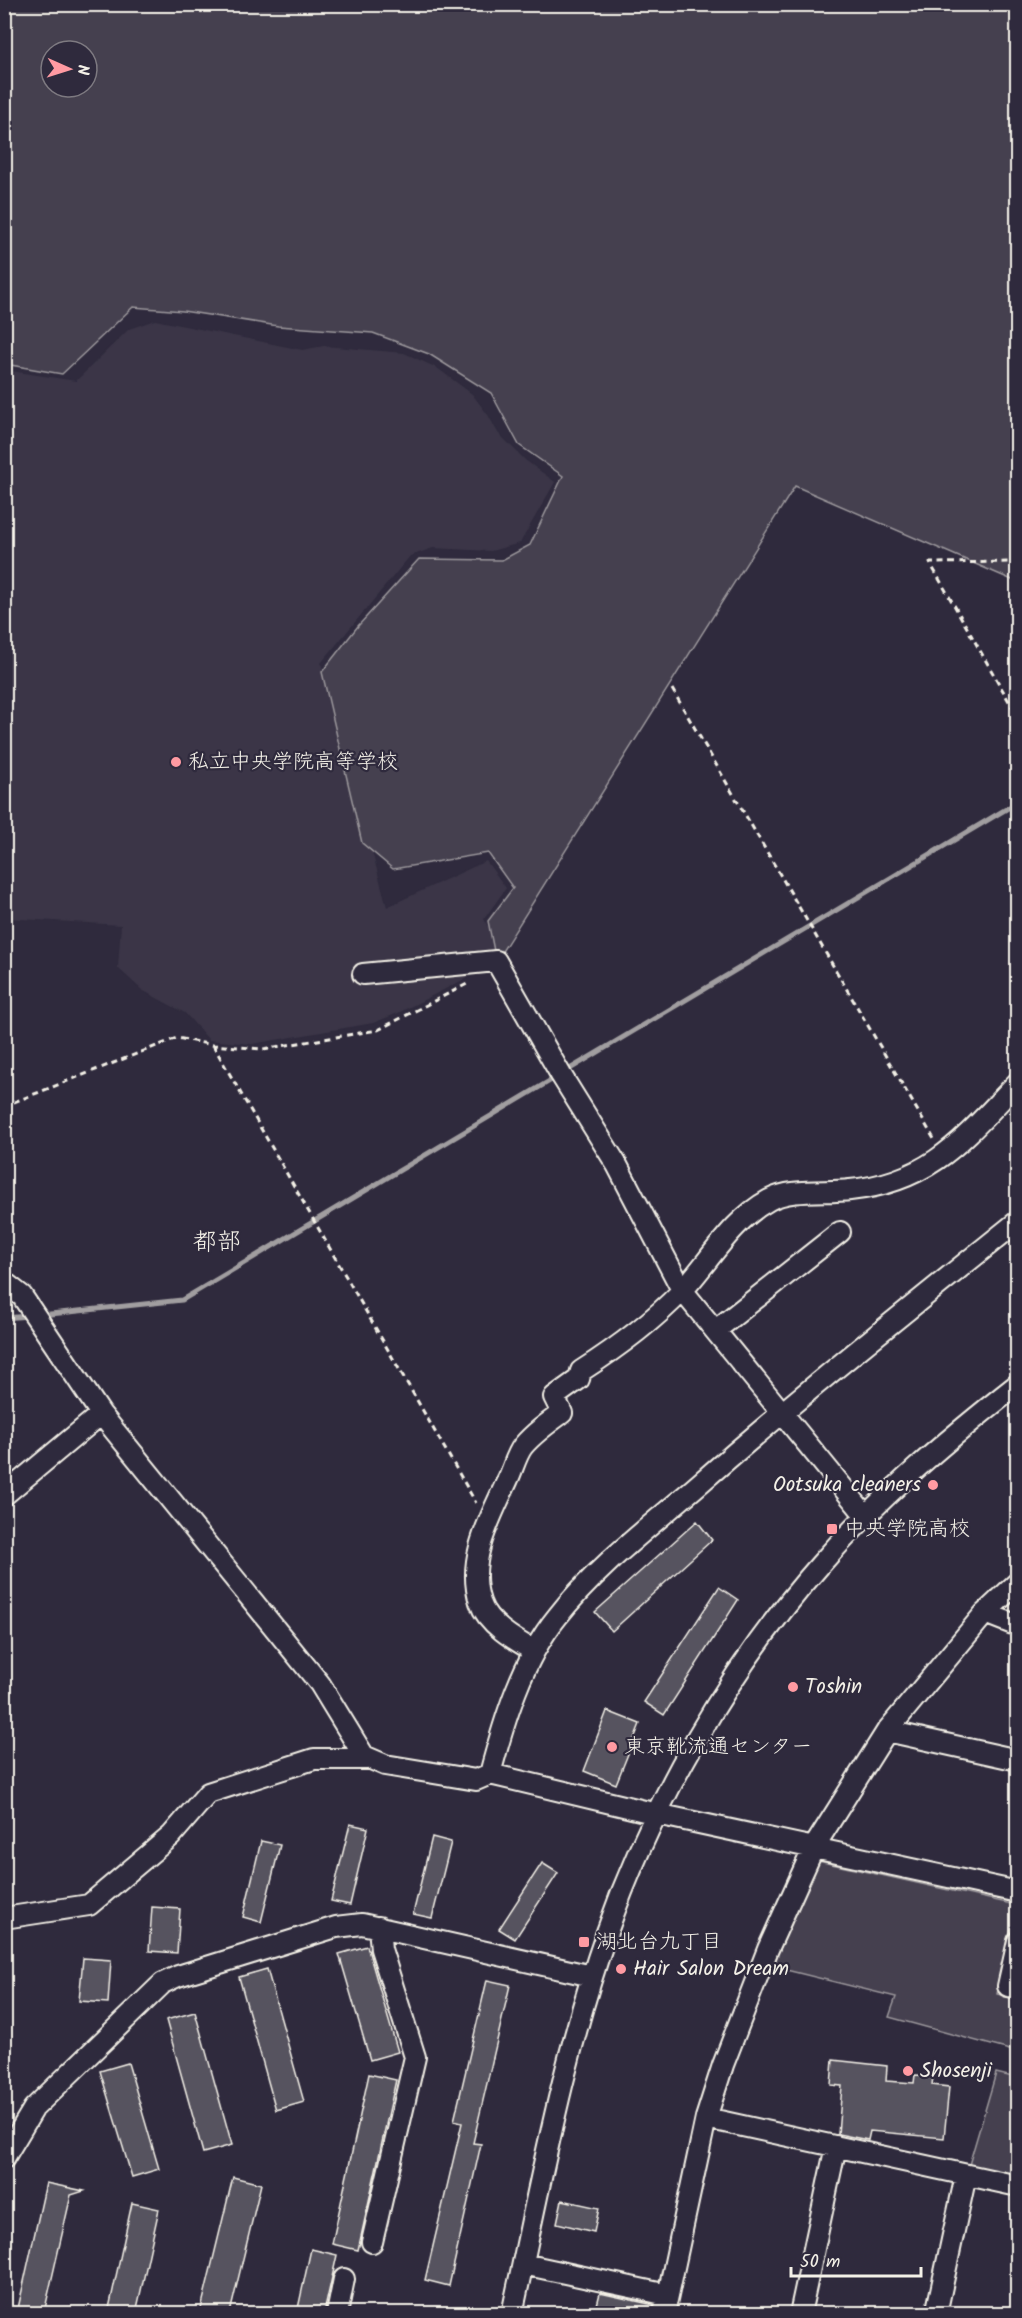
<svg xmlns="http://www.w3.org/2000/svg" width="1022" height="2318" font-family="Kalam,'Klee One',sans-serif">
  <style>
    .built { fill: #3b3647 }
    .green { fill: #454050; stroke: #9c989c; stroke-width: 1.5; fill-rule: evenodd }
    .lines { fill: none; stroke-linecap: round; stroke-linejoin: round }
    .stream { stroke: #a19ea0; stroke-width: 5 }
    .building { fill: #56525f; stroke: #f4f1e8; stroke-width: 1.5 }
    .minor-casing { stroke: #f4f1e8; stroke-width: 24 }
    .path { stroke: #f4f1e8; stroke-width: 3; stroke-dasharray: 6 4.5; stroke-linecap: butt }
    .minor { stroke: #2f2a3d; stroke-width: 20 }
    .poi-dot { fill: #ff9aa2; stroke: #2f2a3d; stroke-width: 2 }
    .labels { text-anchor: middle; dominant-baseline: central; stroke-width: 4.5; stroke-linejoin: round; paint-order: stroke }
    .poi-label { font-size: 21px; fill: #f4f1e8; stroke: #2f2a3d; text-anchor: start }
    .quarter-label { font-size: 24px; fill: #f4f1e8; stroke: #2f2a3d }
  </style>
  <rect width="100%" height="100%" fill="#2f2a3d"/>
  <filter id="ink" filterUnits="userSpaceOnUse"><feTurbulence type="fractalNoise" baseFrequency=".0167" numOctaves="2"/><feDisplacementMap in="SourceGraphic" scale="12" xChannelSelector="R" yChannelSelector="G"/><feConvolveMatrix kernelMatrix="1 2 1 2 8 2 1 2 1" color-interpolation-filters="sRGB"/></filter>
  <g filter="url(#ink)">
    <!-- built -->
    <path class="built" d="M155,320l147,30 22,-4 80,7 33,15 35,26 16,21 10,18 27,27 30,22 -35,61 -29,8 -58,-3 -23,8 -89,107 66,244 99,-46 20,27 -22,31 20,40 -106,54 -25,10 -121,21 -43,-4 -24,-27 -43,-23 -24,-22 3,-43 -116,-7 -1,-548 72,11 53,-52z"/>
    <!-- green -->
    <path class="green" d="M4,5h1013v577l-222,-96 -299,475 -8,-40 25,-33 -25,-35 -95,16 -31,-26 -40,-171 36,-46 61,-67 83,1 28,-15 33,-69 -44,-31 -28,-52 -62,-39 -56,-21 -95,-7 -95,-15 -50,-4 -71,67 -57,-10zM51,51h36v36h-36z
      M818,1861l198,44 -19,89 20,5v53l-128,-35 7,-20 -126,-31z
      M996,2073l21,5v108l-51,-11z"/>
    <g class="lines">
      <!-- stream -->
      <path class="stream" d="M41,1315l141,-15 836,-498
        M4,1318l25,-2"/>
    </g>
    <!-- building -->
    <path class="building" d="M697,1521l15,19 -100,91 -17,-19z
      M719,1587l19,13 -74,115 -20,-13z
      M607,1711l33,13 -24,60 -32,-13z
      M350,1824l18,4 -18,77 -19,-4z
      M432,1837l19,5 -19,76 -19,-4z
      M261,1841l19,4 -19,77 -18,-5z
      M542,1863l16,10 -43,66 -16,-10z
      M152,1907l28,2 -3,44 -28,-2z
      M367,1946l31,106 -28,8 -31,-106z
      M83,1958l28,2 -3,43 -29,-2z
      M267,1969l37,133 -28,8 -37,-133z
      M487,1980l23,5 -37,158 8,1 -32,142 -24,-6 37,-157 -8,-2z
      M195,2012l37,133 -29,8 -37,-133z
      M833,2060l54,6 -1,15 28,2 1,-8 18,1 -1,9 17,2 -5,51 -74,-7 -2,9 -30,-6 4,-48 -11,-1z
      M128,2063l31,106 -27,8 -32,-106z
      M369,2074l27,6 -38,170 -26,-6z
      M233,2177l28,7 -31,129h-30z
      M46,2183l38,8 -13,4 -27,118h-27z
      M562,2200l37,8 -5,24 -37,-9z
      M132,2203l27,6 -23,104h-28z
      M311,2249l26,6 -13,58h-27z
      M600,2293l54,12 -2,8h-57z"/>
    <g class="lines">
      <defs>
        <path id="minor" d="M363,974l133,-13 65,114 56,90 65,125 184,226
          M4,1282l18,14 79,118 219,270 44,72 21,9 91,15 14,-6 167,40 361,78
          M716,1330l124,-98
          M4,1495l97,-81
          M985,1613l33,13
          M534,1651c-19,-11 -47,-27 -54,-49 -14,-43 11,-85 28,-123 5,-10 8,-24 15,-33 11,-13 25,-23 39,-33l-8,-16 25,-18 2,-8c36,-23 71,-49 100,-79 28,-30 51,-72 88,-92 22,-12 57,-7 81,-10 82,-8 115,-53 168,-108
          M887,1731l131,29
          M490,1774c14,-53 32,-114 67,-157 37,-48 96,-93 142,-133 104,-91 211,-176 319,-263
          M4,1918l85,-13 82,-69 37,-43 106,-34h53
          M1018,1941l-10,45 10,2
          M706,2118l312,68
          M4,2158l30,-50 129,-125 15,-7 158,-49 26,-3 230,52
          M372,2242l43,-185 -34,-108 -2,-22
          M523,2264l145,31
          M337,2314l7,-35
          M512,2314c28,-128 51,-258 95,-382 45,-129 123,-265 213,-367 59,-68 128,-126 198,-181
          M664,2314l42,-196 17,-53 45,-116 46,-102 73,-116 98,-118 33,-31
          M800,2314l36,-168
          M936,2314l30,-139"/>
      </defs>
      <!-- minor casing -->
      <use href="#minor" class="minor-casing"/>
      <!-- path -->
      <path class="path" d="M1018,562l-88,1 88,154
        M672,689l262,450
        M213,1045l263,458
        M4,1106l173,-68 36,7 50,4 115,-19 91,-47"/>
      <!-- minor -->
      <use href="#minor" class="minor"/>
    </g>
  </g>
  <!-- markers -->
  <g class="poi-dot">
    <circle cx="176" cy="762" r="6"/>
    <circle cx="933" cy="1485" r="6"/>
    <rect x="826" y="1523" width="12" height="12" rx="3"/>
    <circle cx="793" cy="1687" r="6"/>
    <circle cx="612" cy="1747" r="6"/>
    <rect x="578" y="1936" width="12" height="12" rx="3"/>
    <circle cx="621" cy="1969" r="6"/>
    <circle cx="908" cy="2071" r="6"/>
  </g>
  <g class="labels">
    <!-- poi labels -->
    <g class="poi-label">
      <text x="188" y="762">私立中央学院高等学校</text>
      <text x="921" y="1485" text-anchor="end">Ootsuka cleaners</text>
      <text x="844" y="1529">中央学院高校</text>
      <text x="805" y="1687">Toshin</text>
      <text x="624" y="1747">東京靴流通センター</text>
      <text x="596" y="1942">湖北台九丁目</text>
      <text x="633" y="1969">Hair Salon Dream</text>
      <text x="920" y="2071">Shosenji</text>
    </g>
    <!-- quarter labels -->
    <g class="quarter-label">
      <text x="217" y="1242">都部</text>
    </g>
  </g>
  <!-- margin -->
  <rect width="1022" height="2318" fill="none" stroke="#2f2a3d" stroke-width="24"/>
  <rect x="12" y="12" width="998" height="2294" fill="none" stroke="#f4f1e8" stroke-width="2" filter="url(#ink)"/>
  <!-- north arrow -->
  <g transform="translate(69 69) rotate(93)"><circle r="28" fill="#2f2a3d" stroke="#7e7a81" stroke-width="1.5"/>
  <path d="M0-4.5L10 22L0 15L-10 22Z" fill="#ff9aa2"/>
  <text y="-9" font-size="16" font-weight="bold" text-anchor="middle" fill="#f4f1e8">N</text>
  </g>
  <!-- scale -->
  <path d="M791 2267v9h130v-9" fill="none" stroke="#f4f1e8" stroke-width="3"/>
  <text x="800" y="2267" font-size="18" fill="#f4f1e8" stroke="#2f2a3d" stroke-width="4.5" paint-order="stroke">50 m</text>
</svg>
